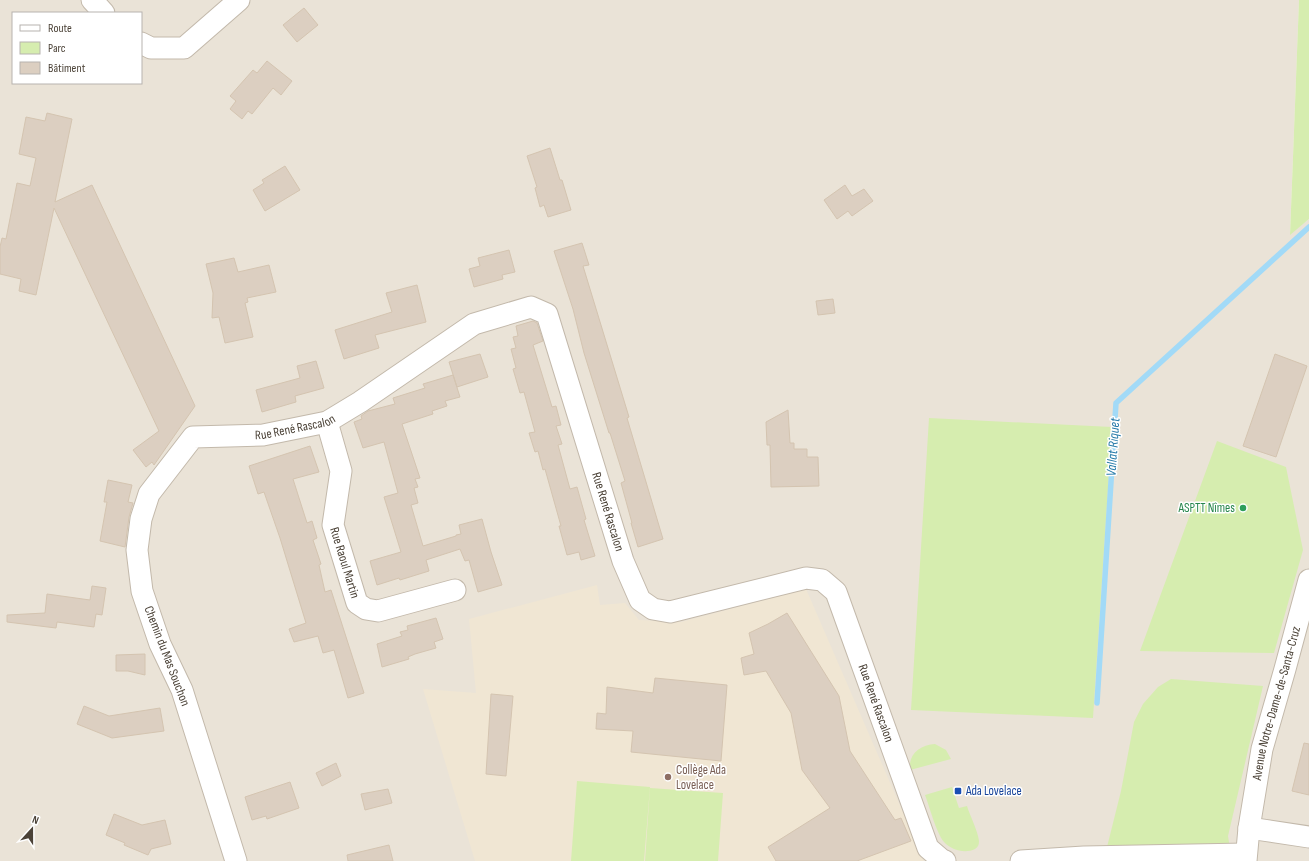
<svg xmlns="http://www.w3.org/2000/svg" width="1309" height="861" font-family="'Sofia Sans Condensed',sans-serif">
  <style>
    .residential { fill: #eae3d7; fill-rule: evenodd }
    .education { fill: #f0e6d3 }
    .green { fill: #d6edaf }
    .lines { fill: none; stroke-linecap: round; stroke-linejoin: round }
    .stream { stroke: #a2daf7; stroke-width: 5.5 }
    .building { fill: #dccfc1; stroke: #d4c4b0 }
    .street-casing { stroke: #c3b9ab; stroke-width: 23 }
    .street { stroke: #fff; stroke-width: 21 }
    .leisure-dot { fill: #2e9e5b; stroke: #fff; stroke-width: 1.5 }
    .education-dot { fill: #8d6e63; stroke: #fff; stroke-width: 1.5 }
    .transit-dot { fill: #1a4fb4; stroke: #fff; stroke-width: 1.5 }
    .labels { text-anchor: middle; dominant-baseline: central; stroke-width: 3; stroke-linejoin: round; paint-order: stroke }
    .street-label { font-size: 13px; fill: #4b4237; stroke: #fff }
    .leisure-label { font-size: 13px; fill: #27864d; stroke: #fff; text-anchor: end }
    .education-label { font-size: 13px; fill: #785e54; stroke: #fff; text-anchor: start }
    .transit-label { font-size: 13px; fill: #164399; stroke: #fff; text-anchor: start }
    .water-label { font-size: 14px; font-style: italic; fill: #2278a7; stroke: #fff }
  </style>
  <rect width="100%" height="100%" fill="#f6f1ea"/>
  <!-- residential -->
  <path class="residential" d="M0,0h1299l-9,234 19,-15v642h-1309zM13,13h128v70h-128z"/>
  <!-- education -->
  <path class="education" d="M597,585l3,20 25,-2 14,17 42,2 125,-33 118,272h-449l-52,-172 53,4 -7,-74z"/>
  <!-- green -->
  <path class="green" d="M1299,0h10v219l-19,16z
    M929,418l183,9 -19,291 -182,-8z
    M1217,441l69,26 17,83 -29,103 -134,-2z
    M1171,679l92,7 -35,150 4,25 -126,-10 15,-60 13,-69 9,-18 15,-17z
    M935,744l11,6 5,9 -41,11c-2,-16 10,-25 25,-26z
    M577,781l73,6 -6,74h-73z
    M952,787l7,21 8,-2c3,10 11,25 12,35 0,4 -1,6 -4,8 -10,5 -24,1 -31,-7 -8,-10 -14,-34 -19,-47z
    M650,788l73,5 -5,68h-73z"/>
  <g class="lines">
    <!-- stream -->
    <path class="stream" d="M1097,703l19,-300 193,-176"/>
  </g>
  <!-- building -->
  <path class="building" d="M304,8l14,17 -21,17 -14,-17z
    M267,61l25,20 -11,14 -8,-7 -21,26 -4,-3 -6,8 -12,-10 6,-8 -6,-5 23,-26 4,3z
    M47,113l25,6 -17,83 37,-17 103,221 -41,59 -2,-3 -6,5 -13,-17 26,-19 -105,-223 -18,87 -17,-4 2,-12 -21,-5v-27l2,-9 4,1 11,-56 13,3 6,-28 -17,-4 7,-37 19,4z
    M550,148l10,32h2l9,30 -23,7 -4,-12 -4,2 -5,-19 2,-1 -10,-31z
    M285,166l15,24 -35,21 -12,-21 11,-7 -2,-3z
    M845,185l7,11 12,-7 9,12 -21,15 -4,-5 -11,8 -13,-19z
    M582,243l7,22 -6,1 46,151 -2,1 36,121 -25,8 -7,-24h1l-11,-40 4,-2 -15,-48h-1l-25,-80 -11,-44 -19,-58z
    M509,250l6,22 -13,3 1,4 -29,8 -5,-18 11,-3 -2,-8z
    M234,258l4,14 31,-7 7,27 -29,6 1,4 -3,1 8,34 -28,6 -6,-26 -7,1 1,-25 -7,-29z
    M417,285l9,37 -51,13 4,13 -35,11 -9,-29 57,-18 -6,-19z
    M833,299l2,14 -17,2 -2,-14z
    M533,321l4,2 6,18 -10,4 19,62 4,-1 5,19 -5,1 6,18 -4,1 12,44 7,-2 9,32 -2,1 11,36 -14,4 -2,-8 -12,3 -8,-29h2l-16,-57 -2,1 -5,-19 -3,1 -6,-19 6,-1 -11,-40 -4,1 -7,-24 3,-1 -5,-19 5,-1 -3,-11 5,-1 -2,-10z
    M480,354l8,23 -31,10 -8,-25z
    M1275,354l32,12 -31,91 -33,-11z
    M316,361l8,27 -29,8 1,6 -34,10 -6,-22 44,-12 -3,-12z
    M453,375l7,22 -15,4 2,5 -15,5 1,3 -31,10 18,54 -5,1 3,8 -4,1 4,15 -7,2 12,41 33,-10v-1l5,-1 -2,-9 23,-6 9,33 11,33 -24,7 -9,-32 -4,1 -5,-12 -34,11 3,11 -29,9 -1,-2 -22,7 -7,-24 31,-9 -17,-55 14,-4 -14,-51 -21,6 -9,-26 8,-3 -1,-3 7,-5 27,-7 -2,-6 32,-10 -2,-4z
    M788,410l2,33h4v6h13v8h11l1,29 -48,1 -1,-42h-3l-1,-23z
    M310,446l9,26 -26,7 14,44 5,-2 5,17 -4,2 8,24 -2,1 6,27 6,-2 33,103 -16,5 -14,-48 -11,3 -5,-17 -24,6 -5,-13 17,-6 -26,-85 -16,-46 -6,2 -9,-28z
    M108,480l24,5 -4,17 5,1 -4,14 -4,30 -25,-6 7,-39h-3z
    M92,586l14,2 -4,27 -6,-1 -2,13 -37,-5 -1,6 -49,-6v-7l38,-2 2,-19 43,6z
    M787,613l52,83 11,55 45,69 6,-2 10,23 -54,20h-81l-8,-14 62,-39 -28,-38 -11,-57 -25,-42 -22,4 -3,-17 13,-4 -5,-21 19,-9z
    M436,618l7,21 -9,3 2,6 -21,6 -7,3 1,2 -27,8 -5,-23 25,-8 -2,-4 8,-2 -1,-4z
    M145,654v21l-17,-4h-12v-16z
    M655,678l72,7 -6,76 -90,-9 2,-21 -37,-2 1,-16 9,1 1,-27 46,6z
    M491,694l22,2 -7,80 -20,-2z
    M84,706l25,10 51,-8 4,23 -52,7 -35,-14z
    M1304,743l5,1v51l-17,-4z
    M336,763l5,13 -19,10 -6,-13z
    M290,782l9,26 -32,11 -1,-3 -14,4 -7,-23z
    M388,789l4,14 -27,7 -4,-16z
    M114,814l28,11 23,-5 6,24 -20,5 -3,6 -24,-10 1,-2 -19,-8z
    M389,845l4,16h-45l-1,-6z"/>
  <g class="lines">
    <defs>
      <g id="street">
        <path d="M92,0l12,13"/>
        <path d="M141,43l10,5h33l55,-48"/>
        <path id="s1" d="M327,422l14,49 -8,54 24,78 9,6 12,2 77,-21"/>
        <path d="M1249,828l60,9"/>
        <path id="s2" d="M236,861l-54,-171 -22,-46 -18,-53 -5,-41 4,-31 8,-25 44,-57 70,-2 64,-13 33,-20 114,-78 57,-17 16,7 76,247 17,39 13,9 17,3 136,-34 16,2 14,12 92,256 14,12 3,1"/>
        <path d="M1021,861l63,-4 162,-3"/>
        <path id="s3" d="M1246,861l3,-33 13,-79 23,-80 24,-89"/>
      </g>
    </defs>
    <!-- street casing -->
    <use href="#street" class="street-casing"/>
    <!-- street -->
    <use href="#street" class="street"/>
  </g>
  <!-- markers -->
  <circle class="leisure-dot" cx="1243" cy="508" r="4"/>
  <circle class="education-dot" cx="668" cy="777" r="4"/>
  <rect class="transit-dot" x="954" y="787" width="8" height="8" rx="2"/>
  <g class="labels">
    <!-- street labels -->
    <g class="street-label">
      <text stroke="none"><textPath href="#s2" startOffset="560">Rue René Rascalon</textPath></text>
      <text stroke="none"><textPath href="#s2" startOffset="1053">Rue René Rascalon</textPath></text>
      <text stroke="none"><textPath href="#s1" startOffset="145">Rue Raoul Martin</textPath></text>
      <text transform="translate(167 656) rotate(69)">Chemin du Mas Souchon</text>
      <text stroke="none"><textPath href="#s2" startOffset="1473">Rue René Rascalon</textPath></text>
      <text stroke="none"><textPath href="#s3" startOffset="161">Avenue Notre-Dame-de-Santa-Cruz</textPath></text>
    </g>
    <!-- leisure labels -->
    <g class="leisure-label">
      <text x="1235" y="508">ASPTT Nîmes</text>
    </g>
    <!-- education labels -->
    <g class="education-label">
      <text x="676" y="770">Collège Ada<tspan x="676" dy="15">Lovelace</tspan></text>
    </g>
    <!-- transit labels -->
    <g class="transit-label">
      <text x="966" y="791">Ada Lovelace</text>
    </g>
    <!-- water labels -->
    <g class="water-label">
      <text transform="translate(1113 447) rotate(-86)">Vallat Riquet</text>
    </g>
  </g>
  <!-- legend -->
  <rect x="12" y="12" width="130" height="72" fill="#ffffff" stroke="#b7b3af"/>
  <rect x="20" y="25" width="20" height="6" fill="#ffffff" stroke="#b7b3af"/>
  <text x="48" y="32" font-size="12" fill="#4b4237">Route</text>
  <rect x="20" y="42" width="20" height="12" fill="#d6edaf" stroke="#b7b3af"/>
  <text x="48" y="52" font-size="12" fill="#4b4237">Parc</text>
  <rect x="20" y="62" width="20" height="12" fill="#dccfc1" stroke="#b7b3af"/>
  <text x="48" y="72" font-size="12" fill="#4b4237">Bâtiment</text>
  <!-- north arrow -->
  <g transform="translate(32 829) rotate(21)" stroke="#ffffff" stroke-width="3" paint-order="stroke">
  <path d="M0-3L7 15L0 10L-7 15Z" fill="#4b4237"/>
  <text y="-6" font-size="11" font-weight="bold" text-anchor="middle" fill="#4b4237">N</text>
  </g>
</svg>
